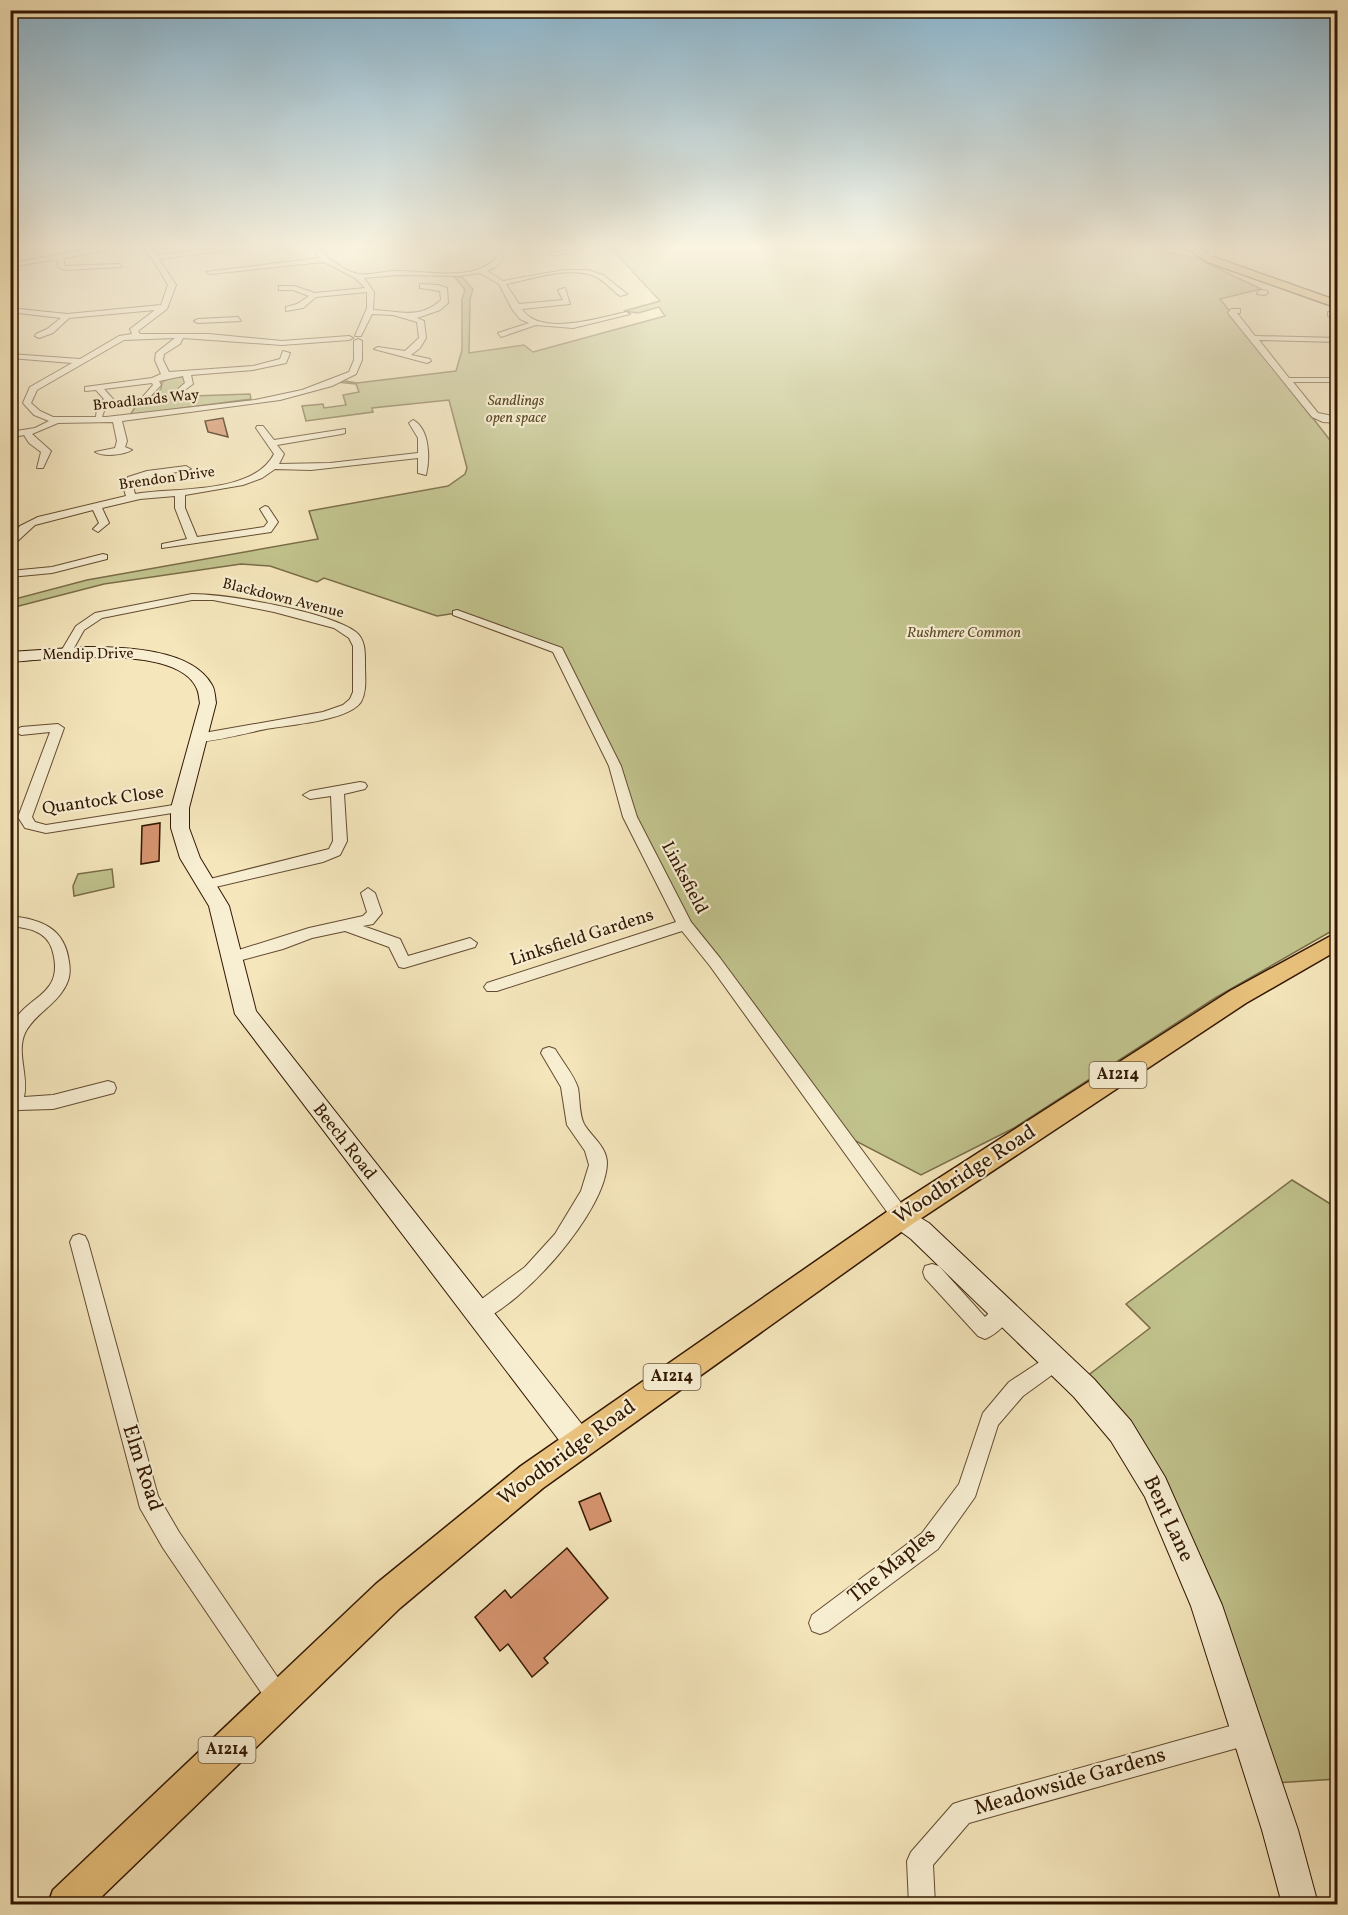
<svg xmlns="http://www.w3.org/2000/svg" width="1348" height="1915" font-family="Vollkorn,serif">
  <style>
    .green { fill: #c1c38d; stroke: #7a6d48; stroke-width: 1.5 }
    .building { fill: #d6946f; stroke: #321702; stroke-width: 1.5 }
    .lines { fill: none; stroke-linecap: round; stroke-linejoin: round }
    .street-casing { stroke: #634b30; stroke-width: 2 }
    .secondary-casing { stroke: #321702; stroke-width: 2 }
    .primary-casing { stroke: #321702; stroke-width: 3 }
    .street { fill: #f8efd3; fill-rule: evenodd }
    .secondary { fill: #f8efd3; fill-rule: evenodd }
    .primary { fill: #eac37e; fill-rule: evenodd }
    .labels { text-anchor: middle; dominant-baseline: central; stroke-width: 4.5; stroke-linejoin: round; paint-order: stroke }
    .far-street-label { font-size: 15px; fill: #321702; stroke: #f8efd3 }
    .far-park-label { font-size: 15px; font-style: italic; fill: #5d4b2c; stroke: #f8efd3 }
    .shield { fill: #f8efd3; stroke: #6d5841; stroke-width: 1.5 }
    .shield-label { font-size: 16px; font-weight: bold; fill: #321702 }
    .street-label { font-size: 18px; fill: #321702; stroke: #f8efd3 }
    .near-street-label { font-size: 21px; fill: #321702; stroke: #f8efd3 }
  </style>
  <rect width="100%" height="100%" fill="#f5e6bc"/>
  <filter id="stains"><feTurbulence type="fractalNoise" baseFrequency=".00333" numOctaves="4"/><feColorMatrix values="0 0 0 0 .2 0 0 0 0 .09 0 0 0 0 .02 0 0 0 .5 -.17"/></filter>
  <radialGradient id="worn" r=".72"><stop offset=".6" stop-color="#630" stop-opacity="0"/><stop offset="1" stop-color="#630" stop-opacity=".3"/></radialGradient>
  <!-- green -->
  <path class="green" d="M608,245h508l78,12 67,32 -41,10 113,145h4v484l-122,70 -201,130 -93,47 -73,-38 -163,-212 -55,-108 -15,-51 -57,-116 -101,-37 -20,3 -113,-38 -7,4 -47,-16 -29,-2 -137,20 -93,24v-8l76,-20 231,-41 -9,-28 139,-25 17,-12 2,-6 -18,-68 -77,8 1,4 -67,9 -4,-15 21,-2 1,4 22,-3 -3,-10 16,-3 -3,-8 -20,-2 3,-2 18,3 99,-12 6,-21v-51l3,-9 -11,-14h7l12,13 -3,10 -1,54 55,-8 9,7 132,-36 -6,-9 -21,6 -14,-2 36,-10z
    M172,377h12l2,7 -9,7 15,5 58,-2 1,5 -121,16 9,-14h7l15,-12 1,-7z
    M112,869l2,18 -40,9 -1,-10 5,-12z
    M1292,1180l45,28v571l-62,4 -63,-179 -130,-224 68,-52 -24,-24z"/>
  <!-- building -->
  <path class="building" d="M223,418l5,19 -20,-5 -3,-11z
    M160,823l-1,38 -18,3 1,-38z
    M600,1493l11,28 -21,9 -11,-28z
    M567,1548l41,50 -64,60 4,5 -16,14 -24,-33 -8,7 -25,-34 30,-27 6,8z"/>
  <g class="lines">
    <defs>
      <path id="street" d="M115,245h16l-67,13v8l56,-2 2,3 -58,3 -6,-3v-8l-48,8v-4z
        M140,245h7l10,10 87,-10h22l-107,14 17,26 -9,24 -29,22 2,3h68l74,7 67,-5 4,2 -4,2 -67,5 -99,-7 -3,6 -16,10 -1,6 6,12 84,-6 27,-7 3,-8 7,2 -4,10 -33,7 -62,5 2,9 -11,8 -4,-3 7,-6 -2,-7 -24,5 2,4 -17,18 -4,-3 13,-15 -1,-2 -48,6 9,10 -8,9 -3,9h-6l1,-10 7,-8 -8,-9 -11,1v-4l67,-9 9,-4 -6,-14 1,-7 19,-15 -51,2 -87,50 -6,13 9,8 13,6h53l149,-17 47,-10 47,-18 5,-12v-19l4,-2 4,2v19l-6,14 -24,12 -52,14 -158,21 5,20 -2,6 7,3c-8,5 -29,7 -37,2l20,-4 2,-7 -4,-19 -55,1 -26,11 19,17 -8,17h-6l4,-16 -12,-9 -5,-8 -14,3v-6l25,-4 14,-7 -15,-6 -11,-12 7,-16 42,-24 -62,-5v-4l70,5 39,-23 13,-2 -2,-5 25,-19 -86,8 -16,15 -14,5 -4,-2 1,-2 11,-5 14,-11 -51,-6v-4l57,6 94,-9 7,-20 -16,-27z
        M311,245h6c8,13 26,25 41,29 10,2 26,-3 37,-3 31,-1 78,12 101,-13l-3,-6 -12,-7c11,0 17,3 22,13l-7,9 -9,4 16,10 61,-11h24l15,5 24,19 -7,2c-8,-6 -16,-16 -26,-20 -26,-10 -62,3 -88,8l13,20 44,-4 -5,-10 7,-2 5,16 -48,5c17,28 78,9 104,3l4,2 -57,14 -37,-3 -35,12 -3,-4 31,-10 -9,-4 -8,-10 -13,-25 -19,-11 -21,3 -61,-1 -34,3 10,14 -1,18c27,1 46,10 68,-10l-1,-9 -20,-3v-4l18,1 9,3 1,15 -8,7 -23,8 7,3 2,17 -6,10 -9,7 19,4 1,2 -4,2 -53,-14 4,-2 27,4 14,-13 -2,-16 -24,-7 -21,-1 -11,22h-6l12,-28v-16l-51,5 -13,11 -17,3v-4l11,-3 12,-8 -16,-6h-14v-4h15l21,7 50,-5 -10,-10 -31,-16 -114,12 -4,-2 114,-14z
        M565,245h6l1,7 -20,4 -3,-2 17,-4z
        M1212,245h6l-6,14 -3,2 -3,-2z
        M1307,245h10l16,7 -5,1z
        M1260,290l7,1 1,2 -4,2 -7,-1z
        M1231,309h9v4h-3l18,23 83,2v4l-79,-2 30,38h49v4h-45l25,31 20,4v6l-15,-1 -11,-5 -84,-104z
        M1328,312l10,1v5l-10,-2z
        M238,317l3,4 -43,2 -4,-2 4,-2z
        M413,420c17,9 17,39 13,55l-8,-2v-15l-107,12 -36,-1 -13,9 -19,7 -58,10v13l12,29 67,-10 4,-5 -8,-13 5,-3 3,1 10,15 -7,10 -109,16v-4l25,-5 -12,-31v-12l-35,3 -38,9 7,15 -11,9 -5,-3 6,-6 -6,-13 -58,15 -25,23 1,-12 9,-10 18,-9 88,-21 -3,-10 5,-9 19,-6 39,-5 5,3 -56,12 -2,5 2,8c40,-7 118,1 139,-40l-18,-26 1,-2h6l11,14 71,-11v4l-3,1 -65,11 7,9 -5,10 51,-1 88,-10v-15l-9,-15z
        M103,554l4,1v4l-55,14 -42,4v-6l42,-4z
        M192,594c35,0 137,18 164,38 10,8 9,22 9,34 0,12 2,25 -4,36 -13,19 -73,23 -95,27 -16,3 -59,15 -72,12l-2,-3 6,-4 125,-22 20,-7 7,-6 3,-7v-46l-4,-8 -15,-10 -60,-16 -61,-12h-21l-90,18 -18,12 -14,25 -4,1 -6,-3 16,-27 19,-13z
        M457,610l105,38 59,118 16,51 54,105 29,36 187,253 3,6 -3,6 -6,2 -6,-2 -185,-257 -28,-35 -185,60h-10l-3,-4 3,-4 189,-61 -53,-105 -14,-51 -56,-114 -100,-37v-4z
        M58,724l6,4 -32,89 3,5 11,3 134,-21 7,4 -2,3 -139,22 -21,-5 -7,-11 32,-85 -29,3 -6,-4 6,-4z
        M360,782l5,1 2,3 -2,3 -21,5 3,47 -7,14 -17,7 -116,27 -5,-2 -2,-3 2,-3 127,-32 4,-8 -2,-45 -21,3 -7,-4 7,-4z
        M368,888l7,5 7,20 -9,11 -10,2 37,13 8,17 62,-18 7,5 -2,4 -71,21 -5,-1 -10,-20 -44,-16 -33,7 -29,11 -52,14 -8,-5 3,-4 83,-26 54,-12 4,-4 -6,-19z
        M10,916c31,3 55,12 59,46 2,12 0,20 -7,30 -10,15 -29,24 -37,41 -9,20 4,43 -1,64l29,-2 55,-14 6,2 2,5 -2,5 -61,16 -35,1 -2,5 -6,2c0,-19 -4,-74 1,-88 11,-35 56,-30 41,-80 -6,-19 -25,-21 -42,-23z
        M549,1047l6,2c7,12 19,26 23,39 2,11 1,26 6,36 7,12 23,23 23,39 -1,49 -85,142 -129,159l-7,-3 -3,-6 3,-6 54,-40 30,-33 26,-43 8,-26 -4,-14 -18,-26 -6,-38 -20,-34 2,-4z
        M79,1234l6,2 3,6 70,254 21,36 108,159 4,8 -4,8 -8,4 -8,-4 -108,-159 -23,-40 -70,-266 3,-6z
        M932,1264l7,2 46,51 12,-12 7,-3 7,3 3,6c-5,11 -18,24 -29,28l-7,-3 -53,-58 -2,-6 2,-6z
        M1056,1351l7,2 3,7 -3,7 -40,29 -25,29 -23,72 -37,52 -110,82 -8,3 -8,-3 -3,-8 3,-8 110,-82 37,-49 24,-71 26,-31z
        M1248,1721l8,4 4,8 -4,8 -8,4 -279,78 -36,42 2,39h-26l-2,-43 4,-9 42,-48 9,-3z"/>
      <path id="secondary" d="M86,647c36,0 106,1 126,38 3,5 3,12 4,18l-27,105v20l11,30 29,48 27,105 332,421 4,10 -4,10 -10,4 -10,-4 -333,-438 -26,-108 -29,-48 -9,-30v-20l29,-105c-1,-4 -1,-10 -3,-14 -18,-46 -147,-30 -187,-27v-10z
        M901,1206l28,17 165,156 37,42 34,56 57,128 76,225 20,74h-36l-20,-74 -71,-224 -46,-109 -34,-56 -37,-44 -163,-158 -19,-14 -4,-8 4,-8z"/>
      <path id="primary" d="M1182,245h12l22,13 122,43v7l-130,-46z
        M1338,932v18l-92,53 -335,222 -368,263 -143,120 -306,296h-46l5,-14 323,-306 145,-118 370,-257 339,-218z"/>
    </defs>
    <!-- street casing -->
    <use href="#street" class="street-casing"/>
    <!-- secondary casing -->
    <use href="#secondary" class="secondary-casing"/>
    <!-- primary casing -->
    <use href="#primary" class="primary-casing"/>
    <!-- street -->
    <use href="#street" class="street"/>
    <!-- secondary -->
    <use href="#secondary" class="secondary"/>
    <!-- primary -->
    <use href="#primary" class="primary"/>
  </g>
  <!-- sky -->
  <linearGradient id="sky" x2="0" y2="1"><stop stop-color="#8ab8d4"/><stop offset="0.48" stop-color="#faf4e1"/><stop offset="1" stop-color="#faf4e1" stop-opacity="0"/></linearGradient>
  <rect width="1348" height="513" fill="url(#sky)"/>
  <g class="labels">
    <!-- far-street labels -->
    <g class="far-street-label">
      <text transform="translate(146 401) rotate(-6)">Broadlands Way</text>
      <text transform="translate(167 479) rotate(-8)">Brendon Drive</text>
      <text transform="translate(283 599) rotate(14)">Blackdown Avenue</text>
      <text transform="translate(88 655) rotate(-1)">Mendip Drive</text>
    </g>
    <!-- far-park labels -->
    <g class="far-park-label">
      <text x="516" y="401">Sandlings<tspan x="516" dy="17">open space</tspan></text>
      <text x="964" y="633">Rushmere Common</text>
    </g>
    <!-- shield labels -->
    <g class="shield">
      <rect x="1089.5" y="1062" width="57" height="26" rx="4.5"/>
      <rect x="643.5" y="1364" width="57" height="26" rx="4.5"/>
      <rect x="198.5" y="1737" width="57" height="26" rx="4.5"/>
    </g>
    <g class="shield-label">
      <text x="1118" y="1075">A1214</text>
      <text x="672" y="1377">A1214</text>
      <text x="227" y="1750">A1214</text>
    </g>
    <!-- street labels -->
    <g class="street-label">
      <text transform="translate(103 801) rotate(-8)">Quantock Close</text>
      <text transform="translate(684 878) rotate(62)">Linksfield</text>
      <text transform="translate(582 938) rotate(-18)">Linksfield Gardens</text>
      <text transform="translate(344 1142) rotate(52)">Beech Road</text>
    </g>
    <!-- near-street labels -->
    <g class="near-street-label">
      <text transform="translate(965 1175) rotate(-33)">Woodbridge Road</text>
      <text transform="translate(567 1453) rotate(-36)">Woodbridge Road</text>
      <text transform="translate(142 1468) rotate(72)">Elm Road</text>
      <text transform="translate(1168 1519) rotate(65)">Bent Lane</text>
      <text transform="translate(892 1566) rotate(-39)">The Maples</text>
      <text transform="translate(1070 1782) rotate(-16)">Meadowside Gardens</text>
    </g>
  </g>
  <!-- margin -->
  <rect width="1348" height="1915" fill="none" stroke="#f5e6bc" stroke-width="36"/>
  <rect x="12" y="12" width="1324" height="1891" fill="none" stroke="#321702" stroke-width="3"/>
  <rect x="18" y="18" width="1312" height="1879" fill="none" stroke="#321702" stroke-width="1.5"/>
  <rect width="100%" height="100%" filter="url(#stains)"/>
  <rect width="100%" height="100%" fill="url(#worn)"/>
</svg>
